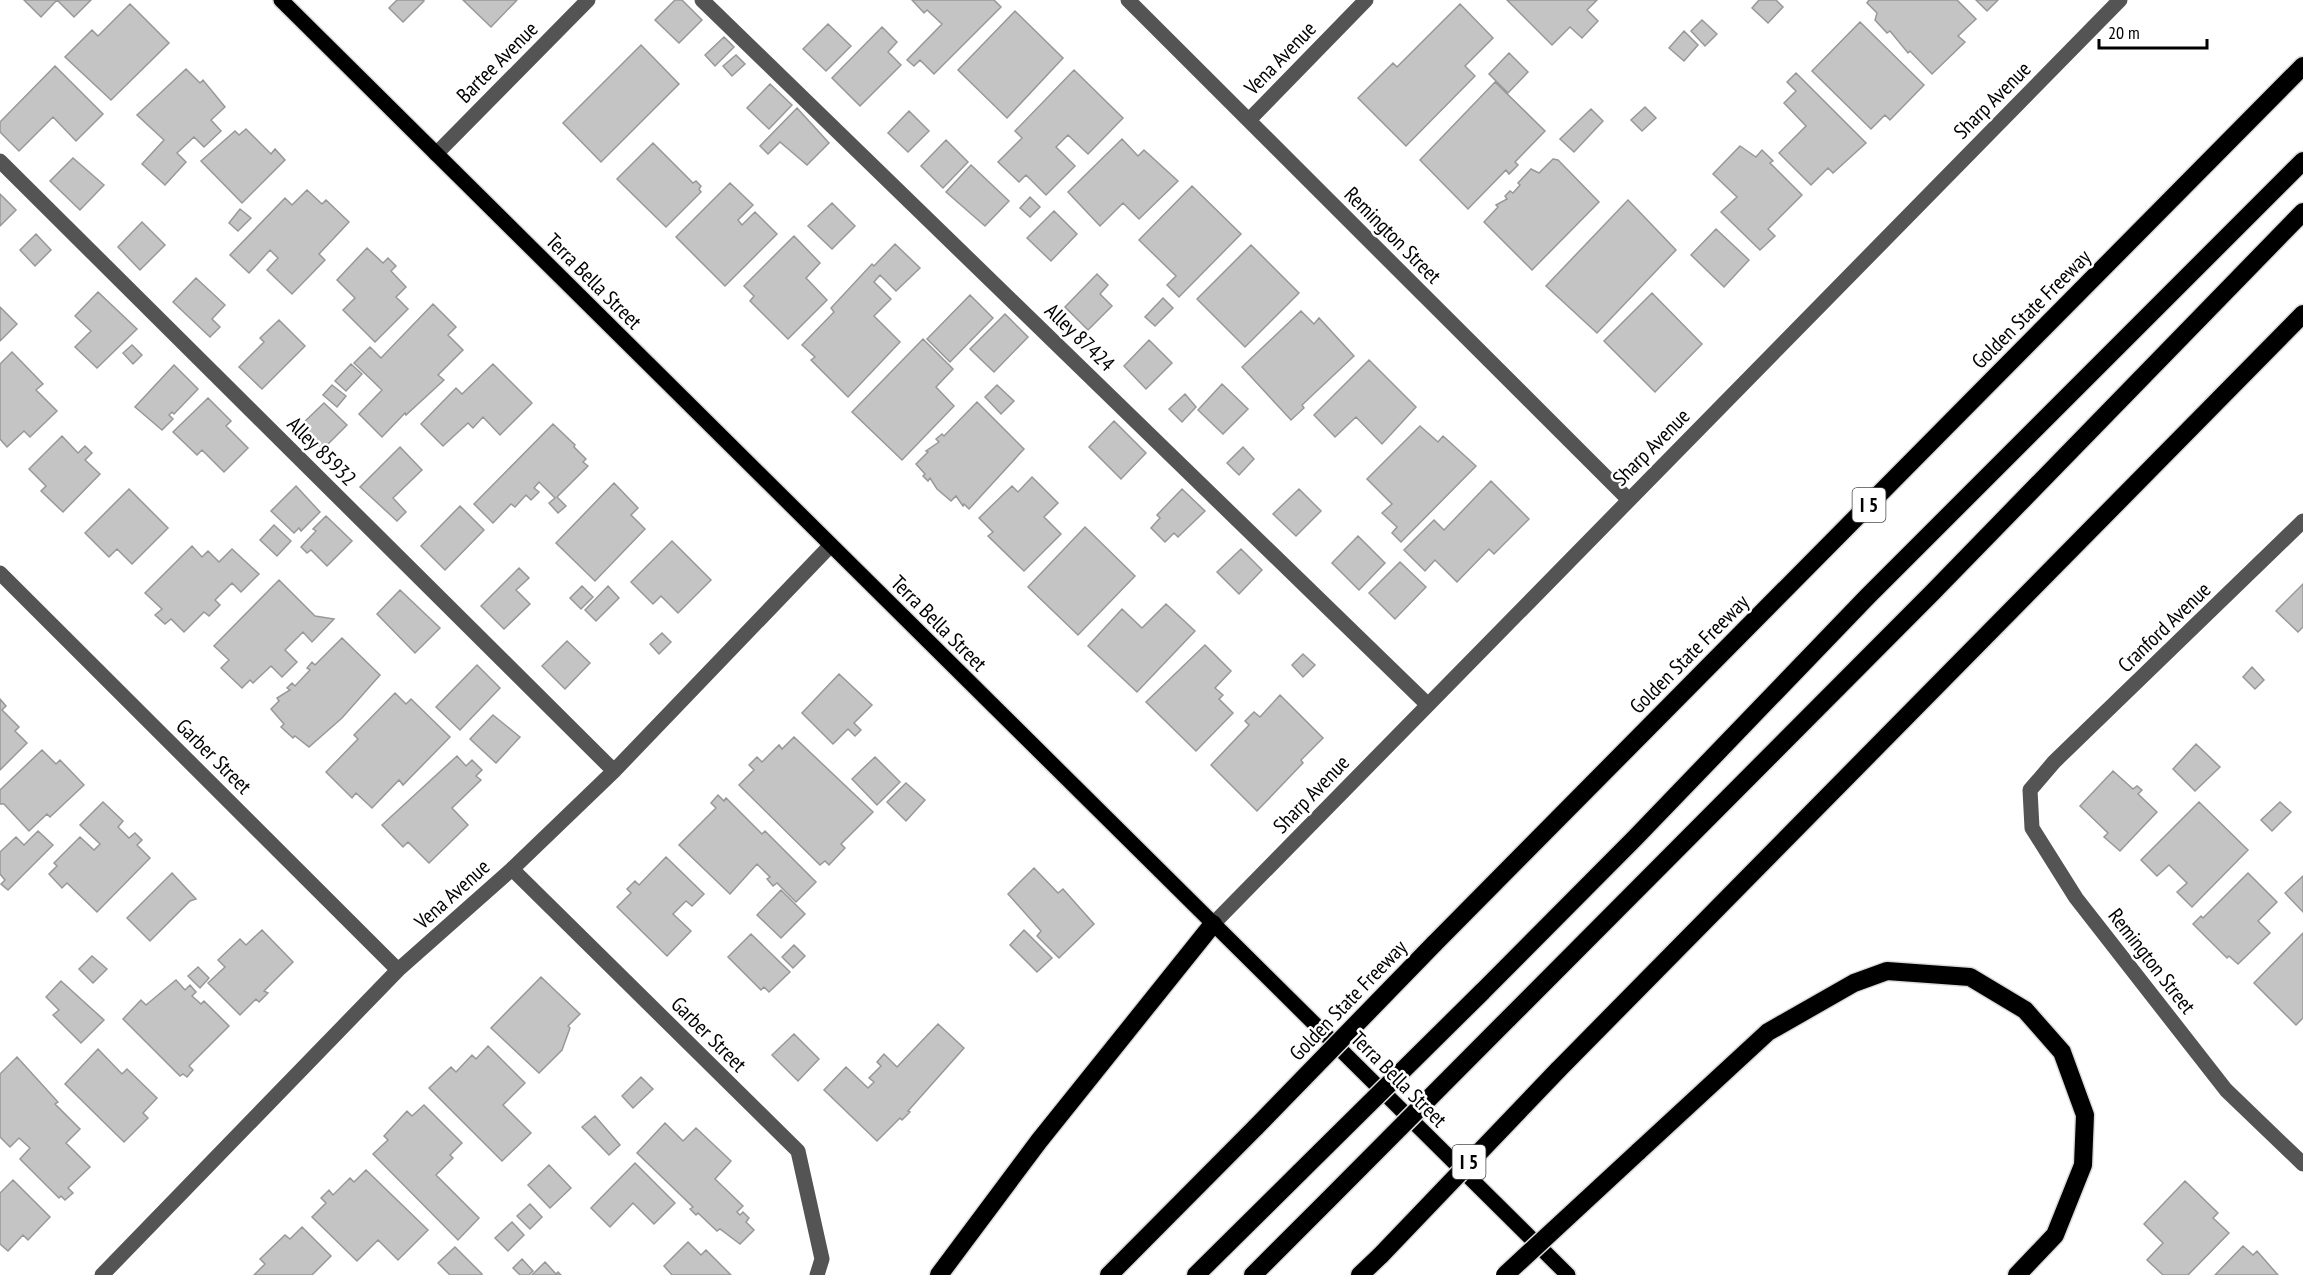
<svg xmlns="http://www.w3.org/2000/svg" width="2303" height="1275" font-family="'PT Sans Narrow',sans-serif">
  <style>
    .building { fill: #c4c4c4; stroke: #989898; stroke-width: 1.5 }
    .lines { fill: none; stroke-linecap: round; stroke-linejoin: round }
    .major-casing { stroke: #dbdbdb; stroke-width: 18 }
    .highway-casing { stroke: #dbdbdb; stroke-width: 21 }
    .minor { stroke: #545454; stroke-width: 15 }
    .major { stroke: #000; stroke-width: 15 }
    .highway { stroke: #000; stroke-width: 18 }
    .highway-bridge-casing { stroke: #dbdbdb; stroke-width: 21; stroke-linecap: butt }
    .highway-bridge { stroke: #000; stroke-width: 18 }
    .labels { text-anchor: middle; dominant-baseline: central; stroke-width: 5; stroke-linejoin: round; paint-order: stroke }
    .shield { fill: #fff; stroke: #4c4c4c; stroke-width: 1.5 }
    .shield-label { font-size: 20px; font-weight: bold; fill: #000 }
    .street-label { font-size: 21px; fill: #000; stroke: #fff }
  </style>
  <rect width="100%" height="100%" fill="#fff"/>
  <!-- building -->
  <path class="building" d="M24,0h67l-17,17 -17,-17 -16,17z
    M397,0h25l2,1 -21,21 -14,-14z
    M463,0h54l-26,27z
    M675,0h7l20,20 -23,23 -24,-23z
    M994,0l7,7 -67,67 -14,-14 -6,6 -7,-6 35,-36 -15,-14 -3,3 -12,-13z
    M1507,0h90l-10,10 11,11 -16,17 -12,-11 -18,18z
    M1759,0h17l7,7 -15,16 -16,-15z
    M1869,0h88l19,19 -18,17 7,6 -33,32 -22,-23 -2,2 -18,-22 -3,2 -12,-13 2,-7 -10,-10z
    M1976,0h22l-11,11z
    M130,4l39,39 -58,57 -46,-43 27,-27 6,6z
    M1460,4l33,34 -28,28 10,10 -69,70 -48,-48 35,-35 4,4z
    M1015,11l48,47 -56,60 -49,-48z
    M1702,20l15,14 -12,12 -14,-15z
    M1860,22l64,63 -34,35 -5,-5 -14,14 -59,-58z
    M828,24l23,22 -25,25 -23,-22z
    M882,27l15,15 -9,10 13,13 -41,41 -28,-28z
    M1684,31l14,14 -14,16 -15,-13z
    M724,37l10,10 -19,19 -10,-11z
    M641,45l38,39 -78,78 -38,-39z
    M1509,53l19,19 -20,21 -19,-19z
    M736,55l9,9 -13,12 -9,-10z
    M55,66l48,48 -27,27 -23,-24 -34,34 -19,-19v-10z
    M186,69l14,14 3,-3 22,27 -14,13 10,11 -17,16 -10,-10 -17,16 9,9 -21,23 -23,-21 22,-24 -27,-25z
    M1074,70l49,48 -35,36 -20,-19 -12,12 19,19 -29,29 -20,-20 -7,7 -21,-20 24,-24 -7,-7z
    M1796,73l70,70 -33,30 -5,-5 -17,17 -32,-32 27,-27 -22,-23 12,-12 -9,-9z
    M1495,82l50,49 -30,31 3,3 -9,9 -3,-4 -38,39 -48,-49z
    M770,84l22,21 -23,24 -22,-21z
    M1645,107l11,11 -14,13 -11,-11z
    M797,108l32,35 -22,22 -27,-23 -12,12 -8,-8z
    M1591,109l12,12 -29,31 -14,-13z
    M909,111l20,20 -21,21 -20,-19z
    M246,129l25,25 4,-5 10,11 -43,43 -41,-42 34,-30 4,4z
    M1122,139l16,17 6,-6 34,31 -39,38 -16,-16 -23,23 -32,-34z
    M946,140l22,22 -25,26 -22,-22z
    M653,143l40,40 3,-2 5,5 -2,3 2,3 -35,35 -49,-48z
    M1740,146l16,11 6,-7 11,11 -3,2 32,32 -34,34 7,7 -15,14 -39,-38 16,-15 -24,-23z
    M73,158l31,27 -24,25 -30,-29z
    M1553,159l5,1 41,42 -67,68 -48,-48 14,-15 -2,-2 11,-6 -2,-3 5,-5 3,2 7,-8 -2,-2 13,-14 8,4z
    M971,165l38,36 -24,25 -39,-34z
    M730,183l23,22 -15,15 4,5 13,-13 22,22 -52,52 -49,-49z
    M1192,186l49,48 -62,63 -12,-12 9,-9 -37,-36z
    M307,190l15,14 4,-4 23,22 -30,32 6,6 -33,34 -25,-24 11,-12 -8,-8 -21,23 -19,-18 55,-57 7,7z
    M0,194l16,16 -16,16z
    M1030,197l10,10 -10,10 -10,-9z
    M1628,200l48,50 -79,83 -51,-47z
    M832,203l23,23 -23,23 -24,-23z
    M240,209l11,9 -13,13 -9,-8z
    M1054,211l23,23 -26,27 -24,-23z
    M142,222l23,23 -25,25 -22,-23z
    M1716,229l33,31 -25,27 -33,-32z
    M36,234l15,16 -16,16 -15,-16z
    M794,236l26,27 -14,15 21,22 -39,39 -38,-38 4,-5 -10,-10z
    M895,244l25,24 -24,23 -16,-16 -6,7 17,17 -17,17 26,26 -52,55 -37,-37 4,-3 -13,-12 32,-33 -3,-4 41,-44 2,2z
    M1251,245l48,48 -54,54 -48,-48z
    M367,248l16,15 5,-5 8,8 -5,5 15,16 -10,10 12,12 -33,33 -32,-32 12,-12 -18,-18z
    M1097,274l11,11 -8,9 12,12 -24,24 -23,-23z
    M196,278l29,27 -13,14 8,8 -10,10 -37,-35z
    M98,292l39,37 -40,39 -22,-21 16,-16 -16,-15z
    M1652,293l50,51 -47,48 -51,-51z
    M970,295l23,23 -43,44 -23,-23z
    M1163,298l10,10 -18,18 -10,-9z
    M433,304l23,23 -8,8 15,15 -25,25 6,5 -38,35 -1,-2 -23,24 -23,-23 23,-24 -28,-27 16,-16 11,11z
    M0,307l17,17 -17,17z
    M1301,311l13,13 5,-6 35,38 -52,49 2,3 -13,12 -49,-53z
    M1005,314l23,23 -34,35 -24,-23z
    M279,320l26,26 -43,43 -23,-22 25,-25 -4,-4z
    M923,339l30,30 -17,18 18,19 -52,54 -50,-48z
    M1149,340l23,23 -26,26 -22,-23z
    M132,345l10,10 -9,9 -10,-11z
    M12,352l31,32 -7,6 21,21 -27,26 -6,-6 -17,16 -7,-8v-75z
    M1369,360l47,47 -34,37 -26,-27 -21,20 -21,-22z
    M351,364l11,10 -16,17 -11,-10z
    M493,364l39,39 -32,32 -17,-18 -10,11 -5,-5 -25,23 -22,-22 35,-36 6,6z
    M174,365l24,24 -24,25 -2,-2 -3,3 4,4 -11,11 -27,-23z
    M1222,384l26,25 -25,25 -25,-24z
    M332,385l14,11 -9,11 -14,-12z
    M997,385l17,16 -13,13 -16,-17z
    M1185,394l11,13 -14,15 -13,-13z
    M208,398l23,23 -5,5 22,22 -24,24 -22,-22 -5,5 -24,-23z
    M977,402l47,47 -55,60 -5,-5 -1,2 -7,-10 -5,5 -14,-12 -7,-11 -2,3 -5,-5 2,-2 -9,-10 12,-12 -2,-1 13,-9 -3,-3 6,-5 2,2z
    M324,403l23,22 -24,24 -23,-23z
    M1114,421l32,32 -25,26 -32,-32z
    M553,424l22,21 -1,2 12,12 -3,3 5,4 -31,31 9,9 -8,7 -9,-10 6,-5 -16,-16 -5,6 5,4 -8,8 -5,-5 -11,12 -4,-3 -18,19 -19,-19z
    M1420,426l18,16 5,-6 33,30 -75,76 -9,-9 5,-6 -15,-14 10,-9 -25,-25z
    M62,436l16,17 7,-7 7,7 -7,7 15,14 -37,38 -22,-21 5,-5 -17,-17z
    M400,447l22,23 -29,28 13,14 -9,9 -37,-34z
    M1243,447l11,12 -15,16 -12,-12z
    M1032,477l26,26 -14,14 17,17 -37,37 -36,-35 5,-4 -14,-14 33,-32 6,6z
    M1491,481l38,38 -35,35 -5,-5 -32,33 -22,-22 -10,11 -21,-21 30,-30 10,10z
    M614,483l24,25 -7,7 14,14 -50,52 -39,-38z
    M296,486l24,26 -19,19 -2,-3 -5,5 -23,-22z
    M129,489l39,39 -36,36 -15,-15 -8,8 -24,-24z
    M1182,489l23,22 -27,26 -4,-4 -9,9 -14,-14 9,-10 -3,-3z
    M1299,489l22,22 -25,25 -23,-22z
    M460,506l24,24 -39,40 -24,-24z
    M326,516l26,25 -25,25 -16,-16 -4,3 -6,-6 15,-16 -3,-2z
    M274,525l17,16 -14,15 -17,-16z
    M1085,527l50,49 -57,59 -50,-48z
    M1358,536l27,27 -26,27 -27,-27z
    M672,541l39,39 -33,33 -17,-17 -8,8 -22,-22z
    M192,546l10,11 6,-6 11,11 13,-13 27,25 -18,18 -9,-9 -17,17 5,5 -11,11 -5,-4 -20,20 -13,-13 -6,5 -10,-9 7,-6 -17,-16z
    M1241,549l21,21 -23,24 -22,-22z
    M1400,562l26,25 -31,32 -26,-26z
    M519,568l10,10 -13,12 14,14 -26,25 -23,-23z
    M279,580l36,36 19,3 -22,23 -9,-10 -18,18 12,12 -15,15 -11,-11 -18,17 -3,-3 -8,8 -21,-20 8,-8 -15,-14z
    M2303,584v43l-5,5 -22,-21z
    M582,586l11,11 -12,12 -11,-11z
    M608,586l11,12 -23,23 -11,-11z
    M400,590l40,38 -25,25 -38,-39z
    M1166,604l29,27 -58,61 -49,-46 34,-37 20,19z
    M662,633l9,9 -12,12 -9,-10z
    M342,638l38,37 -38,43 -33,29 -14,-11 -2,2 -12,-11 3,-3 -13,-15 8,-8 -2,-3 13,-8 -3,-2 5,-5 3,3 15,-16 -3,-2 5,-6 3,3z
    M567,641l23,22 -25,26 -23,-23z
    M1205,645l26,26 -16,17 8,7 -4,4 14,14 -37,38 -50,-49z
    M1303,654l12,11 -12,12 -11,-12z
    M477,665l23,23 -40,42 -24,-23z
    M2252,667l12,13 -9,9 -12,-12z
    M839,674l33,31 -18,18 7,7 -6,6 -7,-7 -15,15 -31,-31z
    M395,693l11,11 5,-5 39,38 -47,48 -4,-5 -27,28 -16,-15 -4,5 -26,-26 32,-33 -4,-4z
    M1280,695l43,43 -22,22 2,3 -46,48 -46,-46 38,-40 -4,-4 9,-9 6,5z
    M0,699l6,7 -4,4 17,17 -4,4 12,12 -27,27z
    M493,715l27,22 -24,26 -26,-24z
    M794,737l79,75 -32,32 4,4 -16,17 -4,-4 -5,4 -81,-80 15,-15 -5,-5 8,-8 5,5 17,-17 3,4z
    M2196,744l24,23 -25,24 -22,-22z
    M42,750l14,14 4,-4 24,25 -34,32 -3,-3 -18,17 -25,-27h-4v-14z
    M457,756l9,10 6,-6 10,10 -6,6 5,4 -29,28 16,17 -39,38 -21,-21 -5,5 -21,-22z
    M875,757l25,25 -23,23 -25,-26z
    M2113,771l20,18 4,-3 5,4 -4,4 19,18 -37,39 -16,-14 4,-4 -28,-27z
    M906,783l19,17 -19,21 -19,-19z
    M718,795l6,6 2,-3 36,36 3,-3 51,51 -20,20 -19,-19 -4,3 -6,-7 3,-2 -13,-13 -27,30 -51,-49 37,-37 -5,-5z
    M103,802l20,19 -5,6 11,11 6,-5 7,7 -5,5 13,13 -53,54 -30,-29 -5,5 -13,-14 8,-8 -3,-3 26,-26 14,13 6,-6 -20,-19z
    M2199,802l49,48 -56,57 -15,-15 10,-9 -18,-18 -12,11 -16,-16z
    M2280,802l11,10 -19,19 -11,-11z
    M38,831l15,14 -45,45 -7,-6 4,-4 -5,-6v-22l16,-15 8,8z
    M666,857l38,37 -12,12 -6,-5 -13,13 18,17 -24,25 -50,-49 14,-14 -4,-4 8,-8 4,4z
    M1034,868l24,25 5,-4 31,35 -35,34 -22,-22 4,-5 -33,-37z
    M172,873l24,26 -6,2 -40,40 -23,-23z
    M2248,873l29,29 -19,19 12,12 -32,31 -9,-8 -2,2 -34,-34 8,-8 2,2z
    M2303,876v36l-18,-19z
    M781,890l24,24 -24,24 -24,-23z
    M262,930l31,32 -29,29 4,2 -9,9 -3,-3 -16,16 -32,-32 17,-16 -7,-7 22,-21 6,6z
    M1024,930l28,28 -15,14 -27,-27z
    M2303,933v85l-7,7 -42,-42z
    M751,934l39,38 -21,20 -5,-5 -3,3 -33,-33z
    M794,945l11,11 -12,12 -11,-11z
    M92,956l15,13 -14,14 -14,-14z
    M198,967l11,11 -9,10 -12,-12z
    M541,977l39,37 -12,12 2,2 -8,22 -23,23 -48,-45z
    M176,980l9,10 5,-5 6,7 -4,4 9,8 3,-3 25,25 -40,40 4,4 -6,7 -4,-3 -3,2 -57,-57 18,-19 5,5z
    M61,981l43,39 -23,23 -28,-28 6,-5 -13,-13z
    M938,1024l26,24 -56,63 2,1 -8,8 -2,-2 -23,23 -53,-51 22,-23 22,21 6,-6 -5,-4 12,-12 -4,-4 7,-8 13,13z
    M794,1034l25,25 -21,22 -26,-26z
    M488,1046l37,37 -22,22 28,28 -29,28 -73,-73 22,-21 5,5 16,-17 4,4z
    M98,1049l24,25 5,-5 30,29 -14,15 5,5 -24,24 -59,-58z
    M17,1057l41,45 -3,2 25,25 -14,14 24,24 -22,21 5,5 -8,7 -4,-4 -2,2 -39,-39 10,-11 -11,-10 -9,9 -10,-10v-63z
    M641,1077l12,12 -20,19 -11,-12z
    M424,1105l38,38 -12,12 3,3 -17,17 43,43 -21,22 -85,-86 15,-14 -4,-4 23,-25 5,5z
    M595,1116l25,29 -11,10 -27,-28z
    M665,1123l18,18 13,-13 35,33 -16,18 28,27 -6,6 3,3 3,-3 6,6 -3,4 8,8 -14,14 -20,-15 -3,2 -19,-18 -2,2 -6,-6 3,-2 -56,-54z
    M635,1163l40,40 -21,21 -21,-21 -23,24 -19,-19z
    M549,1165l22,23 -21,20 -22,-23z
    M366,1170l62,60 -30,30 -20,-20 -21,21 -45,-44 14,-14 -5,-5 8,-8 4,5 17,-17 4,4z
    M13,1180l37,37 -22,23 -5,-5 -15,16 -8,-7v-51z
    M2185,1181l33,32 -5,5 16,15 -41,42h-25l-16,-15 16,-17 -19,-19z
    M530,1204l12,13 -12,12 -13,-13z
    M512,1222l12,13 -16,16 -13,-13z
    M302,1227l29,29 -19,19h-58l11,-11 -5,-5 25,-24 5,4z
    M688,1242l13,13 5,-5 25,25h-59l-8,-9z
    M2243,1246l10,9 4,-4 21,24h-63z
    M455,1247l27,27 -1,1h-31l-12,-12z
    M522,1259l11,12 -4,4h-9l-7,-7z
    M545,1262l11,12 2,-2 3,3h-29z"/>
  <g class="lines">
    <defs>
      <path id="major" d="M281,0l1287,1275"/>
      <path id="highway" d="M1434,944l869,-878
        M1482,992l153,-154 233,-242 435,-435
        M1508,1019l424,-426 371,-381
        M1558,1070l745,-756
        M1638,1152l130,-120 86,-49 33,-12 83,6 55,33 37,42 23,63 -2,50 -28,70 -38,40
        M939,1275l100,-134 174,-217
        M1109,1275l147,-148
        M1196,1275l104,-103
        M1253,1275l75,-75
        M1360,1275l21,-20"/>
    </defs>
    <!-- major casing -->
    <use href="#major" class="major-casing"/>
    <!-- highway casing -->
    <use href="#highway" class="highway-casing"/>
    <!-- minor -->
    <path class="minor" d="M702,0l726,705
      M1128,0l501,500
      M1249,120l117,-120
      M436,154l152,-154
      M0,161l614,610
      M2303,521l-249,241 -24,28 2,38 44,70 150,192 77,74
      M0,573l398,397
      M512,869l286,282 24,108 -5,16
      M1213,924l907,-924
      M102,1275l296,-305 114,-101 102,-98 216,-225"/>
    <!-- major -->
    <use href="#major" class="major"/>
    <!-- highway -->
    <use href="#highway" class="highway"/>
    <defs>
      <path id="highway-bridge" d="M1256,1127l178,-183
        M1300,1172l182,-180
        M1328,1200l180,-181
        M1381,1255l177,-185
        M1505,1275l133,-123"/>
    </defs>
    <!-- highway-bridge casing -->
    <use href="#highway-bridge" class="highway-bridge-casing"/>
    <!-- highway-bridge -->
    <use href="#highway-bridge" class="highway-bridge"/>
  </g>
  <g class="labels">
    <!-- shield labels -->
    <g class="shield">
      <rect x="1852.5" y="488" width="33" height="34" rx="4.5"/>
      <rect x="1452.5" y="1145" width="33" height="34" rx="4.5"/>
    </g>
    <g class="shield-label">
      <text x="1869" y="505">I 5</text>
      <text x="1469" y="1162">I 5</text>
    </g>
    <!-- street labels -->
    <g class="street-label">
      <text transform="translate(1280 58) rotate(-46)">Vena Avenue</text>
      <text transform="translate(497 62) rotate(-45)">Bartee Avenue</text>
      <text transform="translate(1992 100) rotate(-45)">Sharp Avenue</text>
      <text transform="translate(1393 235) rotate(45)">Remington Street</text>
      <text transform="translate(594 281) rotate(45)">Terra Bella Street</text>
      <text transform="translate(2031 309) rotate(-45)">Golden State Freeway</text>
      <text transform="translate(1080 337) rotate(44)">Alley 87424</text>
      <text transform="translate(1651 447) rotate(-45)">Sharp Avenue</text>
      <text transform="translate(322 451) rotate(45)">Alley 85932</text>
      <text transform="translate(939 623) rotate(45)">Terra Bella Street</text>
      <text transform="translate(2164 627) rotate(-44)">Cranford Avenue</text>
      <text transform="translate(1689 654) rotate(-45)">Golden State Freeway</text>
      <text transform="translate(214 756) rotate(45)">Garber Street</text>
      <text transform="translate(1311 794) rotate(-46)">Sharp Avenue</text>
      <text transform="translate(452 894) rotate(-42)">Vena Avenue</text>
      <text transform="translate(2152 961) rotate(52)">Remington Street</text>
      <text transform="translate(1348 1000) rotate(-46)">Golden State Freeway</text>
      <text transform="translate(709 1034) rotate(45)">Garber Street</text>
      <text transform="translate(1399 1079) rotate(45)">Terra Bella Street</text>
    </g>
  </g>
  <!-- scale -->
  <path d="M2099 39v9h108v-9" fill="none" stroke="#000000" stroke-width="3"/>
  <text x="2108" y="39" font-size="18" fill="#000000" stroke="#ffffff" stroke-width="4.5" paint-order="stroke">20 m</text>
</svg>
